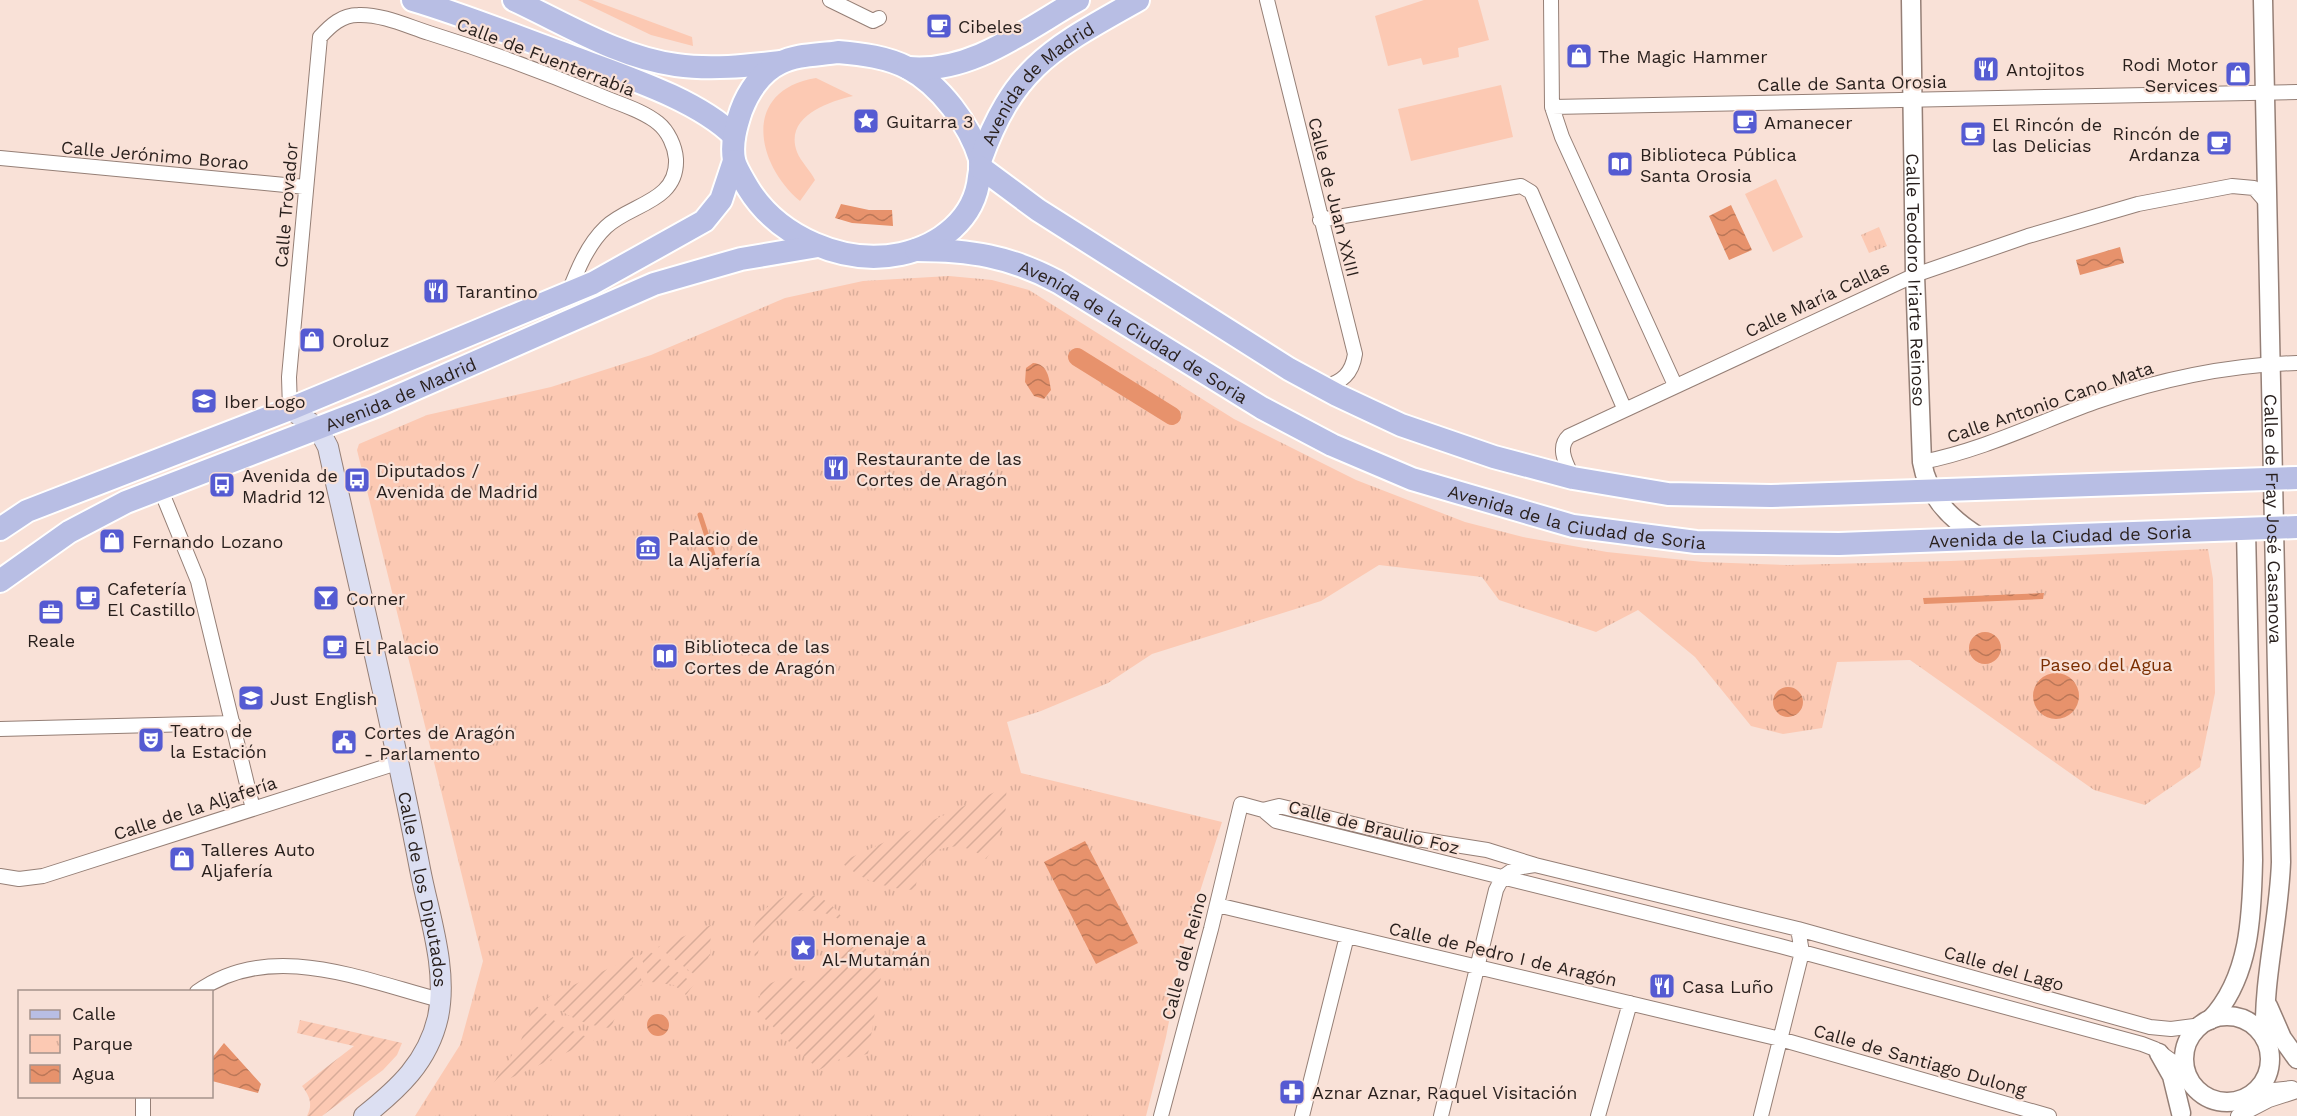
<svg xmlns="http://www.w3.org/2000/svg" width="2297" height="1116" font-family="'Work Sans',sans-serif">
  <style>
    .grass { fill: #fcc9b3 }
    .park { fill: url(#park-tufts) }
    .garden { fill: url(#garden-furrows) }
    .water { fill: url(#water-waves) }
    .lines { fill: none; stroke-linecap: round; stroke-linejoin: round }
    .stream { stroke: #e7926c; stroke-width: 5 }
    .canal { stroke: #e7926c; stroke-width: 18 }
    .minor-casing { stroke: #957f76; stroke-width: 16 }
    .tertiary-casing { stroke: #957f76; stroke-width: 21 }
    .secondary-casing { stroke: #957f76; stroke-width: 22 }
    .primary-casing { stroke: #fff; stroke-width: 26 }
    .minor { stroke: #fff; stroke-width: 14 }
    .tertiary { stroke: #fff; stroke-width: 18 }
    .secondary { stroke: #dcdff2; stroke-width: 20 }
    .primary { stroke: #b8bee4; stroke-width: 22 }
    .labels { text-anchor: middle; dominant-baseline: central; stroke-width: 4.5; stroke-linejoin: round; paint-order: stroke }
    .poi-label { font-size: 18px; fill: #281f1c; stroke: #f9e1d7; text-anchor: start }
    .street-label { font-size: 18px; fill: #281f1c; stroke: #f9e1d7 }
    .park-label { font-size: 18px; fill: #7a2e00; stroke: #f9e1d7 }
  </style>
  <defs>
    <pattern id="park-tufts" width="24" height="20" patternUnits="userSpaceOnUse" patternTransform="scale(1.5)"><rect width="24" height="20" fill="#fcc9b3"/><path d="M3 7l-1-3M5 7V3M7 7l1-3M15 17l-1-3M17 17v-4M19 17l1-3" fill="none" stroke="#d8ac99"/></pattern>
    <pattern id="garden-furrows" width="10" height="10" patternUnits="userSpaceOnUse" patternTransform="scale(1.5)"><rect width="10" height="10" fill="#fcc9b3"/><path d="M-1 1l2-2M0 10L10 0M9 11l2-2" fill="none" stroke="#d8ac99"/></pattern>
    <pattern id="water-waves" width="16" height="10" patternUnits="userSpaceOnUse" patternTransform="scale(1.5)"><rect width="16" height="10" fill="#e7926c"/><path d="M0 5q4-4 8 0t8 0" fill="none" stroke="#bb7758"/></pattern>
  </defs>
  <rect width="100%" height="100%" fill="#f9e1d7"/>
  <!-- grass -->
  <path class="grass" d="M578,0h14l100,37 1,9 -42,-11z
    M1424,0h54l11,40 -31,8 1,9 -36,8 -2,-7 -33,8 -13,-50z
    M816,78l37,18c-26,6 -69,21 -56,56 4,10 13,18 18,28l-15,21c-45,-38 -58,-111 16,-123z
    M1501,85l12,52 -102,24 -13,-52z
    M1776,179l27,58 -30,15 -28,-58z"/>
  <!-- park -->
  <path class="park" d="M1879,227l8,19 -18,7 -8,-18z
    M949,276l43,4 37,10 205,129 122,61 109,42 58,15 84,15 96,10 85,3 163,-4 257,-12 5,30 2,114 -15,74 -55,38 -51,-15 -184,-130 -73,2 -15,66 -39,6 -32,-8 -56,-69 -57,-47 -42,22 -97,-32 -17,-23 -103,-12 -58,36 -169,53 -44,29 -67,28 -34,11 14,51 201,49 -38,120 -18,95 -20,79h-731l45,-71 23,-84 -126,-511 2,-6 68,-29 124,-28 100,-32 134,-57 78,-17z"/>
  <!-- garden -->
  <path class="garden" d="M1006,787c2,28 -4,49 -20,72 -31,-26 -70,-9 -70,31 -28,-1 -54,-9 -75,-28z
    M796,893c22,0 39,10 49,30 -39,-27 -87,-10 -88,41 -12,-37 2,-61 39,-71z
    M711,925l-1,29 -11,24 -41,-31z
    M861,943l9,11 7,3 6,7 -15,90 -26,4 -23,12 -68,-64 8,-7 3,-12 23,-10 19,4 11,-2 14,-9 9,-16z
    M649,951l45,33 -8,11 -12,-10 -23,-3 -11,-27z
    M633,957l10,27 -20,12 -12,32c-25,-2 -47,-12 -65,-30z
    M534,1004l27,22 33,14 -103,47 29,-44z
    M300,1020l102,23 -5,12 -14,15 -61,46h-15c6,-12 3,-19 -5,-30l52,-40 -57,-13z"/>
  <!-- water -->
  <path class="water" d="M841,204l28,6h23l1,16 -41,-3 -17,-5z
    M1731,205l21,45 -23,10 -20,-44z
    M2120,247l4,16 -44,12 -4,-15z
    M1033,363c15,1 16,15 18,27l-7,9 -10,-3 -9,-14 1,-14z
    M2044,593l-1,6 -119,5 -1,-6z
    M1969 648a16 16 0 1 1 32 0a16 16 0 1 1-32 0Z
    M2033 696a23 23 0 1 1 46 0a23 23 0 1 1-46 0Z
    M1773 702a15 15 0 1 1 30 0a15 15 0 1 1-30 0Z
    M1085,841l53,102 -42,21 -52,-102z
    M647 1025a11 11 0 1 1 22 0a11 11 0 1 1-22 0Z
    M224,1043l37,41 -3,9 -46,-12v-23z"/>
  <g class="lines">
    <!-- stream -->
    <path class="stream" d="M700,515l17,52"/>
    <!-- canal -->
    <path class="canal" d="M1077,357l95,59"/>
    <defs>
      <path id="minor" d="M830,0l43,21 6,-3
        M1267,0l88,354c-3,20 -13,28 -31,33
        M1551,0l1,107 10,30 113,248
        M1552,107l745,-15
        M0,158l306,29
        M1320,220l201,-34 10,6 93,216
        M290,409l-1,-32 31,-340c11,-12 22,-22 38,-22 24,-1 49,11 71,18 58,18 115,39 172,63 18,8 41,14 57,27 10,8 17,23 18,36 2,43 -46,45 -70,68 -19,18 -29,44 -38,67
        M1922,462c61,-12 115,-39 173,-60 66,-23 133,-37 202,-39
        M1573,478c-6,-13 -17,-30 -4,-42l346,-161 113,-39 110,-32 94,-18 22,2 13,15
        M160,488l38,93 55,228
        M0,729l233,-6
        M1263,810l13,11 504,125 362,98 13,5 31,22
        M0,876l19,3 24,-3 357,-114
        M1217,905l563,134 269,77
        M197,992c73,-53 166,-12 243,8
        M2255,1092l37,-4
        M143,1096v20
        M1161,1116l50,-187 30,-125 22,6 16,-4 132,32 76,12 48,15 263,64 352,98 21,2 31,-4
        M1302,1116l45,-180
        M1441,1116l55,-226c9,-20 18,-22 39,-25
        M1598,1116l32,-113
        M1761,1116l41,-164 -4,-23
        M2238,1116l31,-16 28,-9"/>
      <g id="tertiary">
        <path id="s1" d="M1911,0l4,275 7,187c6,35 29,58 59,76"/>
        <path id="s2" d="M2263,0l18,862c-2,59 -18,117 -16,176"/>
        <path d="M2268,1006l14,32 15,21"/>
        <circle cx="2227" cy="1059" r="43"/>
        <path d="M2210,1020c40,-42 42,-104 43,-160l-7,-331"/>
        <path d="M2159,1053l13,23 9,37"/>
      </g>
      <g id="secondary">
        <path id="s3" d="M290,409l28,19 10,19c31,140 65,280 92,422 9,47 28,100 18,148 -10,45 -40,72 -74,99"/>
      </g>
      <g id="primary">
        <path d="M413,0c54,16 107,38 160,57 50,19 124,42 161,79"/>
        <path d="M514,0c52,24 104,57 162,65 35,5 70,1 105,-3"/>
        <path d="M838,52c24,2 49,5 70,16 32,17 62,57 72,91 1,6 0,13 -1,18 -4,42 -40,69 -78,77 -57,12 -123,-17 -153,-66 -5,-9 -12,-19 -14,-28 -3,-17 2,-34 7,-49 7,-19 20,-39 39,-48 17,-9 40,-8 58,-11z"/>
        <path d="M908,68c63,6 117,-38 170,-68"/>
        <path id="s4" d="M980,161c35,-97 74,-113 158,-161"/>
        <path d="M980,167l58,43 251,159 48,26 64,30 93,32 79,21 95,16 103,2 526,-18"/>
        <path id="s5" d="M916,250c54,0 93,6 142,32l204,126 70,37 80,34 161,47 123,16 143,2 458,-17"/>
        <path d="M0,529l27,-18 263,-102 303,-126 111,-62 17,-21 13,-39"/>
        <path id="s6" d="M0,581l69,-49 57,-30 252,-97 276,-121 87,-25 77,-13"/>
      </g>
    </defs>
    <!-- minor casing -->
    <use href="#minor" class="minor-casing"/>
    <!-- tertiary casing -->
    <use href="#tertiary" class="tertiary-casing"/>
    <!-- secondary casing -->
    <use href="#secondary" class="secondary-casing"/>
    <!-- primary casing -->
    <use href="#primary" class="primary-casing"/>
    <!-- minor -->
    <use href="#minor" class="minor"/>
    <!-- tertiary -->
    <use href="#tertiary" class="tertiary"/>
    <!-- secondary -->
    <use href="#secondary" class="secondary"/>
    <!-- primary -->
    <use href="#primary" class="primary"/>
  </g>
  <!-- icons -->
  <defs>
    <symbol id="cafe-square" viewBox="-11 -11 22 22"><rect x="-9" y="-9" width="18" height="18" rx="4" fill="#555bd2" stroke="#f9e1d7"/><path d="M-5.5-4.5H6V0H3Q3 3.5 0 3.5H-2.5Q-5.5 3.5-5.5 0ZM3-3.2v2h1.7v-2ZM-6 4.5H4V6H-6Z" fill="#fff"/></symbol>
    <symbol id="shop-square" viewBox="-11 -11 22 22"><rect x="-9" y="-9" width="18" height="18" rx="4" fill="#555bd2" stroke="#f9e1d7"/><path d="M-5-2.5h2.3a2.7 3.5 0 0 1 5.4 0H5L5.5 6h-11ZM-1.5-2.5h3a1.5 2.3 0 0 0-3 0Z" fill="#fff"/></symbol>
    <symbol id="restaurant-square" viewBox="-11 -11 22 22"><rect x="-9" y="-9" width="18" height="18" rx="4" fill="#555bd2" stroke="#f9e1d7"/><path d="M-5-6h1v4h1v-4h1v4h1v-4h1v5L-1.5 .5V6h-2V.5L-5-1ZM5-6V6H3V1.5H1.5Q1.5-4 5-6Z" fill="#fff"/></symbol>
    <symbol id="sight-square" viewBox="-11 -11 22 22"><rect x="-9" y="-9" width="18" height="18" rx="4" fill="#555bd2" stroke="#f9e1d7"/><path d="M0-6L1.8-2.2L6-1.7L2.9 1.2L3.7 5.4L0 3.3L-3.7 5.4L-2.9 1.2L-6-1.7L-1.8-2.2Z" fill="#fff"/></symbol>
    <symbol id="library-square" viewBox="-11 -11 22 22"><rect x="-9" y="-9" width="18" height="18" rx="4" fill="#555bd2" stroke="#f9e1d7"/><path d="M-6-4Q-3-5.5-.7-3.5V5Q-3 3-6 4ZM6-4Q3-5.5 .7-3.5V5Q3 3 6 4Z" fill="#fff"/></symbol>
    <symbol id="school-square" viewBox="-11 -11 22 22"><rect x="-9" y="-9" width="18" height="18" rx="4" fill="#555bd2" stroke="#f9e1d7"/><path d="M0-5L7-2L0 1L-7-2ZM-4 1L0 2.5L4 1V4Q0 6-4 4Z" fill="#fff"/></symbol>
    <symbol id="bus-square" viewBox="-11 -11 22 22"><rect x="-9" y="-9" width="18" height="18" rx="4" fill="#555bd2" stroke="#f9e1d7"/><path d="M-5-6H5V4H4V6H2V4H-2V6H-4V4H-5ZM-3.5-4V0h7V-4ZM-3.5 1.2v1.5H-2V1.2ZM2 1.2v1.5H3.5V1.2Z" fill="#fff"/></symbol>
    <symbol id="museum-square" viewBox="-11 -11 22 22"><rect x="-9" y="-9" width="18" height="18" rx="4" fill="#555bd2" stroke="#f9e1d7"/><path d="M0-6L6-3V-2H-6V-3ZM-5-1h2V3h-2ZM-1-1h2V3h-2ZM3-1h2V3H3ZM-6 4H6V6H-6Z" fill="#fff"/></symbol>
    <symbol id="bar-square" viewBox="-11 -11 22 22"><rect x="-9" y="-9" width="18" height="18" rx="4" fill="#555bd2" stroke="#f9e1d7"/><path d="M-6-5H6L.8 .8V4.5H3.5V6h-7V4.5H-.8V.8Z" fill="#fff"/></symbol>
    <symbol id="office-square" viewBox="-11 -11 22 22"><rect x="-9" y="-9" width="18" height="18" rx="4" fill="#555bd2" stroke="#f9e1d7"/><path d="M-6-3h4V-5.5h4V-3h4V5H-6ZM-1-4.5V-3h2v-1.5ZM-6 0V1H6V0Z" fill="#fff"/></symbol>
    <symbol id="theatre-square" viewBox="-11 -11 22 22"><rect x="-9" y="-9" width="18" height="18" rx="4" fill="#555bd2" stroke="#f9e1d7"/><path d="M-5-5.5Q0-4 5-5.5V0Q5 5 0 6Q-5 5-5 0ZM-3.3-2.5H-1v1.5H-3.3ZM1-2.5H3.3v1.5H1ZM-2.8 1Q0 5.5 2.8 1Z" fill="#fff"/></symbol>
    <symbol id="civic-square" viewBox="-11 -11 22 22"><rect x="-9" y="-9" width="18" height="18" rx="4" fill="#555bd2" stroke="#f9e1d7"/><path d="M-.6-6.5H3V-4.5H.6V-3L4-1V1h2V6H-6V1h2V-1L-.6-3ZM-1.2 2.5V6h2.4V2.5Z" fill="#fff"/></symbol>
    <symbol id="pharmacy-square" viewBox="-11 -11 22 22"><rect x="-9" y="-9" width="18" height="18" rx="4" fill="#555bd2" stroke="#f9e1d7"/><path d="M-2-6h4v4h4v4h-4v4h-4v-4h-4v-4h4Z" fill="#fff"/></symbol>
  </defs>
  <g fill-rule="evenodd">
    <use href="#cafe-square" x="924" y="11" width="30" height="30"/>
    <use href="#shop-square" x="1564" y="41" width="30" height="30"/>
    <use href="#restaurant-square" x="1971" y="54" width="30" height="30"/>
    <use href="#shop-square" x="2223" y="59" width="30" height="30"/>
    <use href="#sight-square" x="851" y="106" width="30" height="30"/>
    <use href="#cafe-square" x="1730" y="107" width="30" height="30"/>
    <use href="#cafe-square" x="1958" y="119" width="30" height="30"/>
    <use href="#cafe-square" x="2204" y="128" width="30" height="30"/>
    <use href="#library-square" x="1605" y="149" width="30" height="30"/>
    <use href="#restaurant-square" x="421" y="276" width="30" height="30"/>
    <use href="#shop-square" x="297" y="325" width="30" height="30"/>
    <use href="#school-square" x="189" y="386" width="30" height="30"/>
    <use href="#restaurant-square" x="821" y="453" width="30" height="30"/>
    <use href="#bus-square" x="342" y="465" width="30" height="30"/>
    <use href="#bus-square" x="207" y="470" width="30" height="30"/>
    <use href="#shop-square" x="97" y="526" width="30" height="30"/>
    <use href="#museum-square" x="633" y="533" width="30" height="30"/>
    <use href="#cafe-square" x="73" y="583" width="30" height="30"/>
    <use href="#bar-square" x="311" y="583" width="30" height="30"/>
    <use href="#office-square" x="36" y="597" width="30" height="30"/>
    <use href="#cafe-square" x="320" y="632" width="30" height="30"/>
    <use href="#library-square" x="650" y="641" width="30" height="30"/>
    <use href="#school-square" x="236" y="683" width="30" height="30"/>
    <use href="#theatre-square" x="136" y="725" width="30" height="30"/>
    <use href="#civic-square" x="329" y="727" width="30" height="30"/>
    <use href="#shop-square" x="167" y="844" width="30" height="30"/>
    <use href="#sight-square" x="788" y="933" width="30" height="30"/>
    <use href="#restaurant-square" x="1647" y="971" width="30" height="30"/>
    <use href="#pharmacy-square" x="1277" y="1077" width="30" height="30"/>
  </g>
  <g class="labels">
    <!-- poi labels -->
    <g class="poi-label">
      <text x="958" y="26">Cibeles</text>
      <text x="1598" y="56">The Magic Hammer</text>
      <text x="2218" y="64" text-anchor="end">Rodi Motor<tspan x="2218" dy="21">Services</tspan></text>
      <text x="2006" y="69">Antojitos</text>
      <text x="886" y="121">Guitarra 3</text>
      <text x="1764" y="122">Amanecer</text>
      <text x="1992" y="124">El Rincón de<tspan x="1992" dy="21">las Delicias</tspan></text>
      <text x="2200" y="133" text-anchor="end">Rincón de<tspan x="2200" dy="21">Ardanza</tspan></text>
      <text x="1640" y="154">Biblioteca Pública<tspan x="1640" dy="21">Santa Orosia</tspan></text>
      <text x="456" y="291">Tarantino</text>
      <text x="332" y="340">Oroluz</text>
      <text x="224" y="401">Iber Logo</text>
      <text x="856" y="458">Restaurante de las<tspan x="856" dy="21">Cortes de Aragón</tspan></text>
      <text x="376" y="470">Diputados /<tspan x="376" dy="21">Avenida de Madrid</tspan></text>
      <text x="242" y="475">Avenida de<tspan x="242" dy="21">Madrid 12</tspan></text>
      <text x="668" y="538">Palacio de<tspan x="668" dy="21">la Aljafería</tspan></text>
      <text x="132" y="541">Fernando Lozano</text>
      <text x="107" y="588">Cafetería<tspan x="107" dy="21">El Castillo</tspan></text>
      <text x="346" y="598">Corner</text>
      <text x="51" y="640" text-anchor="middle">Reale</text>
      <text x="684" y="646">Biblioteca de las<tspan x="684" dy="21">Cortes de Aragón</tspan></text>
      <text x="354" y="647">El Palacio</text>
      <text x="270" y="698">Just English</text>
      <text x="170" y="730">Teatro de<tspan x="170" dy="21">la Estación</tspan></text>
      <text x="364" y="732">Cortes de Aragón<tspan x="364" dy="21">- Parlamento</tspan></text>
      <text x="201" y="849">Talleres Auto<tspan x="201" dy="21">Aljafería</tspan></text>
      <text x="822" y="938">Homenaje a<tspan x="822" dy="21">Al-Mutamán</tspan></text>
      <text x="1682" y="986">Casa Luño</text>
      <text x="1312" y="1092">Aznar Aznar, Raquel Visitación</text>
    </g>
    <!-- street labels -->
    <g class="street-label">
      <text transform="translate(546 57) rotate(21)">Calle de Fuenterrabía</text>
      <text transform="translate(1852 83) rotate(-1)">Calle de Santa Orosia</text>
      <text stroke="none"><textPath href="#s4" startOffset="99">Avenida de Madrid</textPath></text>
      <text transform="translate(155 155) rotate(5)">Calle Jerónimo Borao</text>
      <text transform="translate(1334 197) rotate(76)">Calle de Juan XXIII</text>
      <text transform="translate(286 205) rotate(-85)">Calle Trovador</text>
      <text stroke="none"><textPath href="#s1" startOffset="280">Calle Teodoro Iriarte Reinoso</textPath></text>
      <text transform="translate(1817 299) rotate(-25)">Calle María Callas</text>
      <text stroke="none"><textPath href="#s5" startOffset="237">Avenida de la Ciudad de Soria</textPath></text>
      <text stroke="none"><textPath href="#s6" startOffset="444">Avenida de Madrid</textPath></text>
      <text transform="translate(2050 402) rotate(-19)">Calle Antonio Cano Mata</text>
      <text stroke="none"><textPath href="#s5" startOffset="723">Avenida de la Ciudad de Soria</textPath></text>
      <text stroke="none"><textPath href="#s2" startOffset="519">Calle de Fray José Casanova</textPath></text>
      <text stroke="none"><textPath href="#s5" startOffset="1209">Avenida de la Ciudad de Soria</textPath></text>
      <text transform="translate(195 808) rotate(-18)">Calle de la Aljafería</text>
      <text transform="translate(1374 827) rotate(14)">Calle de Braulio Foz</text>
      <text stroke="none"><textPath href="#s3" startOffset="508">Calle de los Diputados</textPath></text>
      <text transform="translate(1503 954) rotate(13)">Calle de Pedro I de Aragón</text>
      <text transform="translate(1184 956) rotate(-75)">Calle del Reino</text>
      <text transform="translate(2004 968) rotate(16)">Calle del Lago</text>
      <text transform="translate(1920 1060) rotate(16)">Calle de Santiago Dulong</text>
    </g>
    <!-- park labels -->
    <g class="park-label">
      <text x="2106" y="664">Paseo del Agua</text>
    </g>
  </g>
  <!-- legend -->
  <rect x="18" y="990" width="195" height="108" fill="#f9e1d7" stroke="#a5938c" stroke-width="1.5"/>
  <rect x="30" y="1010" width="30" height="9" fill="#b8bee4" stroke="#a5938c" stroke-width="1.5"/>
  <text x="72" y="1020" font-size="18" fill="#281f1c">Calle</text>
  <rect x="30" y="1035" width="30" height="18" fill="url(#park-tufts)" stroke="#a5938c" stroke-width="1.5"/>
  <text x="72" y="1050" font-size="18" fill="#281f1c">Parque</text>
  <rect x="30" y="1065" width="30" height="18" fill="url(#water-waves)" stroke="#a5938c" stroke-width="1.5"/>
  <text x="72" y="1080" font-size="18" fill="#281f1c">Agua</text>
</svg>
